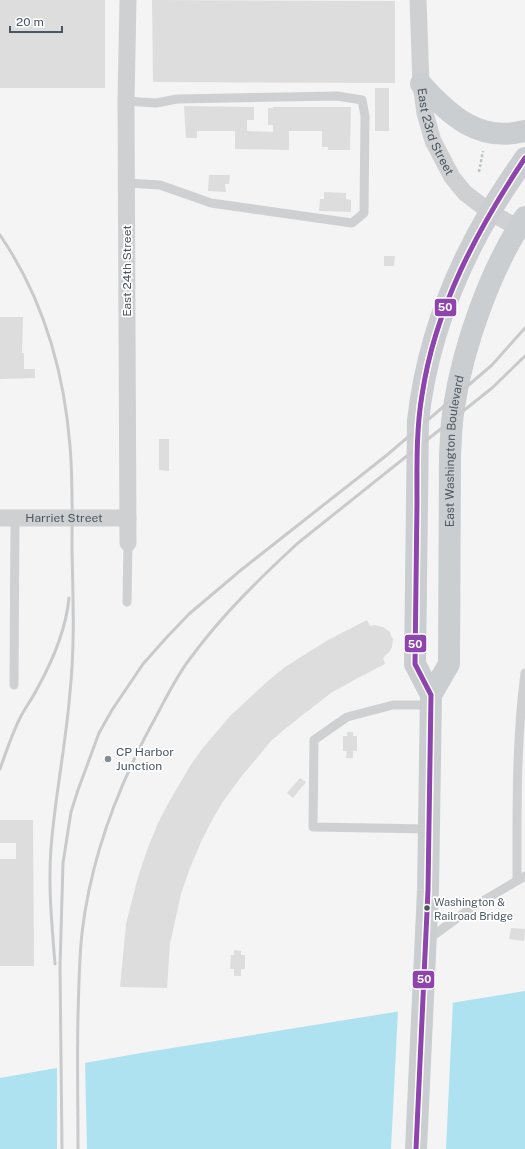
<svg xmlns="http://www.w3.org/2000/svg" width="525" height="1149" font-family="'Public Sans',sans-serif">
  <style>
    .water { fill: #aee2f0 }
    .pier { fill: #f4f4f4 }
    .building { fill: #ddddde }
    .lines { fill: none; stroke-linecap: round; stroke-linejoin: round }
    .path { stroke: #bcc7c4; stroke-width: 2.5; stroke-dasharray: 3 2; stroke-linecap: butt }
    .service { stroke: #ced0d2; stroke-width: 9 }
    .minor { stroke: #ced0d2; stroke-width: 17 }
    .primary { stroke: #caced1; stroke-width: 22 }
    .rail { stroke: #c9cacc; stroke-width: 3 }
    .bus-1-casing { stroke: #fff; stroke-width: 8 }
    .bus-1 { stroke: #8e44ad; stroke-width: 5 }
    .poi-dot { fill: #868d94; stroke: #fff; stroke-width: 1.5 }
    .bus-dot { fill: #4a5661; stroke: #fff; stroke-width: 1.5 }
    .labels { text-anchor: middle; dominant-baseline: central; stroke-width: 3.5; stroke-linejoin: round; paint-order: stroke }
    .bus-label { font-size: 11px; fill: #4a5661; stroke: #fff; text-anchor: start }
    .street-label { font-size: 12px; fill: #4a5661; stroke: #fff }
    .poi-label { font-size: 12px; fill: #4a5661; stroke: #fff; text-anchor: start }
    .line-badge { stroke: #fff; stroke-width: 1.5 }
    .badge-label { font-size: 11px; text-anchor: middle; font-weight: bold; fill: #fff }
  </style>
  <rect width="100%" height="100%" fill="#f4f4f4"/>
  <!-- water -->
  <path class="water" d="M525,991v158h-525v-71l141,-25z"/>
  <!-- pier -->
  <path class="pier" d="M453,1001l-7,148h-55l7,-139z
    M85,1061l2,88h-30v-83z"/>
  <!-- building -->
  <path class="building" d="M0,0h105v88h-105z
    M152,0l243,1v82l-242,-1z
    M375,88h14v43h-14z
    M184,106l70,1v13h-7v11l26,1v-7h-5v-17h5v-1h78l-1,43h-22v-3h-6v-16h-33v19l-54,-1v-18h-38v7h-11z
    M209,175h21l-1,9h-4l1,8 -18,-1z
    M324,192l22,1v6l5,1v12l-32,-1 1,-12h4z
    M384,256h11l-1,10h-10z
    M0,317h23l-1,36h2v16h11v9l-35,1z
    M159,439h10v32l-10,-1z
    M367,620l3,6 5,-1 8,2 7,5 1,4 2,3 -1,8 -2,4 -7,7 2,6 -31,16 -23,13 -45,35 -15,13 -30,36 -19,26 -12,21 -9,18 -11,26 -9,26 -11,50 -3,44 -47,-1 6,-63 12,-47 9,-27 11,-27 11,-21 21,-36 12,-17 28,-33 39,-36 16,-13 43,-27z
    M347,732h6v4h4v15h-4v7h-7l1,-7h-4v-15h4z
    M106,754l6,3 -3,7 -6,-2z
    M300,778l6,4 -13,16 -6,-5z
    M0,820h33l1,146h-34v-107h16v-16h-16z
    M511,928l14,1 -1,12 -15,-2z
    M234,950l7,1v4h4v14h-4v7h-7v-7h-4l1,-14h3z"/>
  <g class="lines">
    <!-- path -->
    <path class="path" d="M479,172l4,-21"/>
    <!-- service -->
    <path class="service" d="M126,101l30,2 21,-4 160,-3 25,4 3,16 -1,97 -12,10 -141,-20 -51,-18 -33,-2
      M127,602l1,-59
      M14,685l1,-167
      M429,829l-116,-2 1,-87 33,-23 46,-12h38
      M517,880c0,-69 -1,-139 8,-207
      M427,940l44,-32 54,-32"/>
    <!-- minor -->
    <g class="minor">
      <path id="s1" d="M418,0l3,84 4,29 8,28 19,36 13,16 25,19 28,16"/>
      <path id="s2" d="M0,518h128"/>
      <path d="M128,543l-2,-442 2,-101"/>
    </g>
    <!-- primary -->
    <g class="primary">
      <path d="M421,84c28,31 58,59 104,47"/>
      <path id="s3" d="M431,695l18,-31 1,-208c1,-16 1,-33 4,-49 9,-61 37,-139 71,-190"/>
      <path d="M416,1149l12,-259 3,-195 -16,-31 3,-243c8,-74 35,-146 72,-209 11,-19 23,-36 35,-54"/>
    </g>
    <!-- rail -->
    <path class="rail" d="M0,235c43,63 64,136 70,211 3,35 2,70 2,104 1,48 3,95 -2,142 -4,52 -15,104 -19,156 -3,39 1,77 4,116
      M0,769c6,-17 12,-35 20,-51 5,-10 12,-19 17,-29 15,-27 29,-60 32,-91
      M62,1149l-2,-183 3,-103 8,-51 7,-22 21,-57 13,-23 31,-46 24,-27 22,-23 52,-44 146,-115 105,-90 33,-37
      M78,1149c0,-45 -1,-90 0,-135 1,-27 1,-54 4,-81 9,-78 39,-154 77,-222 10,-19 20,-39 33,-55 31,-42 68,-78 106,-113l194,-155 33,-32"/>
    <defs>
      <path id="bus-1" d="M416,1149l12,-259 3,-195 -16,-31c1,-54 1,-107 2,-161 0,-36 -1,-72 5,-108 13,-87 55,-165 103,-237"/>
    </defs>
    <!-- bus-1 casing -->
    <use href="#bus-1" class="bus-1-casing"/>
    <!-- bus-1 -->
    <use href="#bus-1" class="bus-1"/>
  </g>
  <!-- markers -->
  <circle class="poi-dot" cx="108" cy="759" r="4"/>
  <circle class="bus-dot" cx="427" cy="908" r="3.5"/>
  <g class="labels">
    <!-- bus labels -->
    <g class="bus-label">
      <text x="434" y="902">Washington &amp;<tspan x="434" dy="14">Railroad Bridge</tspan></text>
    </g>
    <!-- street labels -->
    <g class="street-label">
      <text stroke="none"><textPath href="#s1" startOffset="134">East 23rd Street</textPath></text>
      <text transform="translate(127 271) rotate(-90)">East 24th Street</text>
      <text stroke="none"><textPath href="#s3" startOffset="249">East Washington Boulevard</textPath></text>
      <text stroke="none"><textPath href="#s2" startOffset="64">Harriet Street</textPath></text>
    </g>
    <!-- poi labels -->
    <g class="poi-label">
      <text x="116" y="752">CP Harbor<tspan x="116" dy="14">Junction</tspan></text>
    </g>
  </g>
  <g class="line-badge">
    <rect x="434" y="298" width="23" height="19" rx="4" fill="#8e44ad"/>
    <rect x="404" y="634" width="23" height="19" rx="4" fill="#8e44ad"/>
    <rect x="412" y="970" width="23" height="19" rx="4" fill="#8e44ad"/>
  </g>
  <g class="badge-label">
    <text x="445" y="311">50</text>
    <text x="415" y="648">50</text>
    <text x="424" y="983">50</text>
  </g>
  <!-- scale -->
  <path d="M10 26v6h52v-6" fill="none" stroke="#4a5661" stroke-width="2"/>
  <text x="16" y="26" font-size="12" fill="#4a5661" stroke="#ffffff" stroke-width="3" paint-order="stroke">20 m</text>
</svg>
